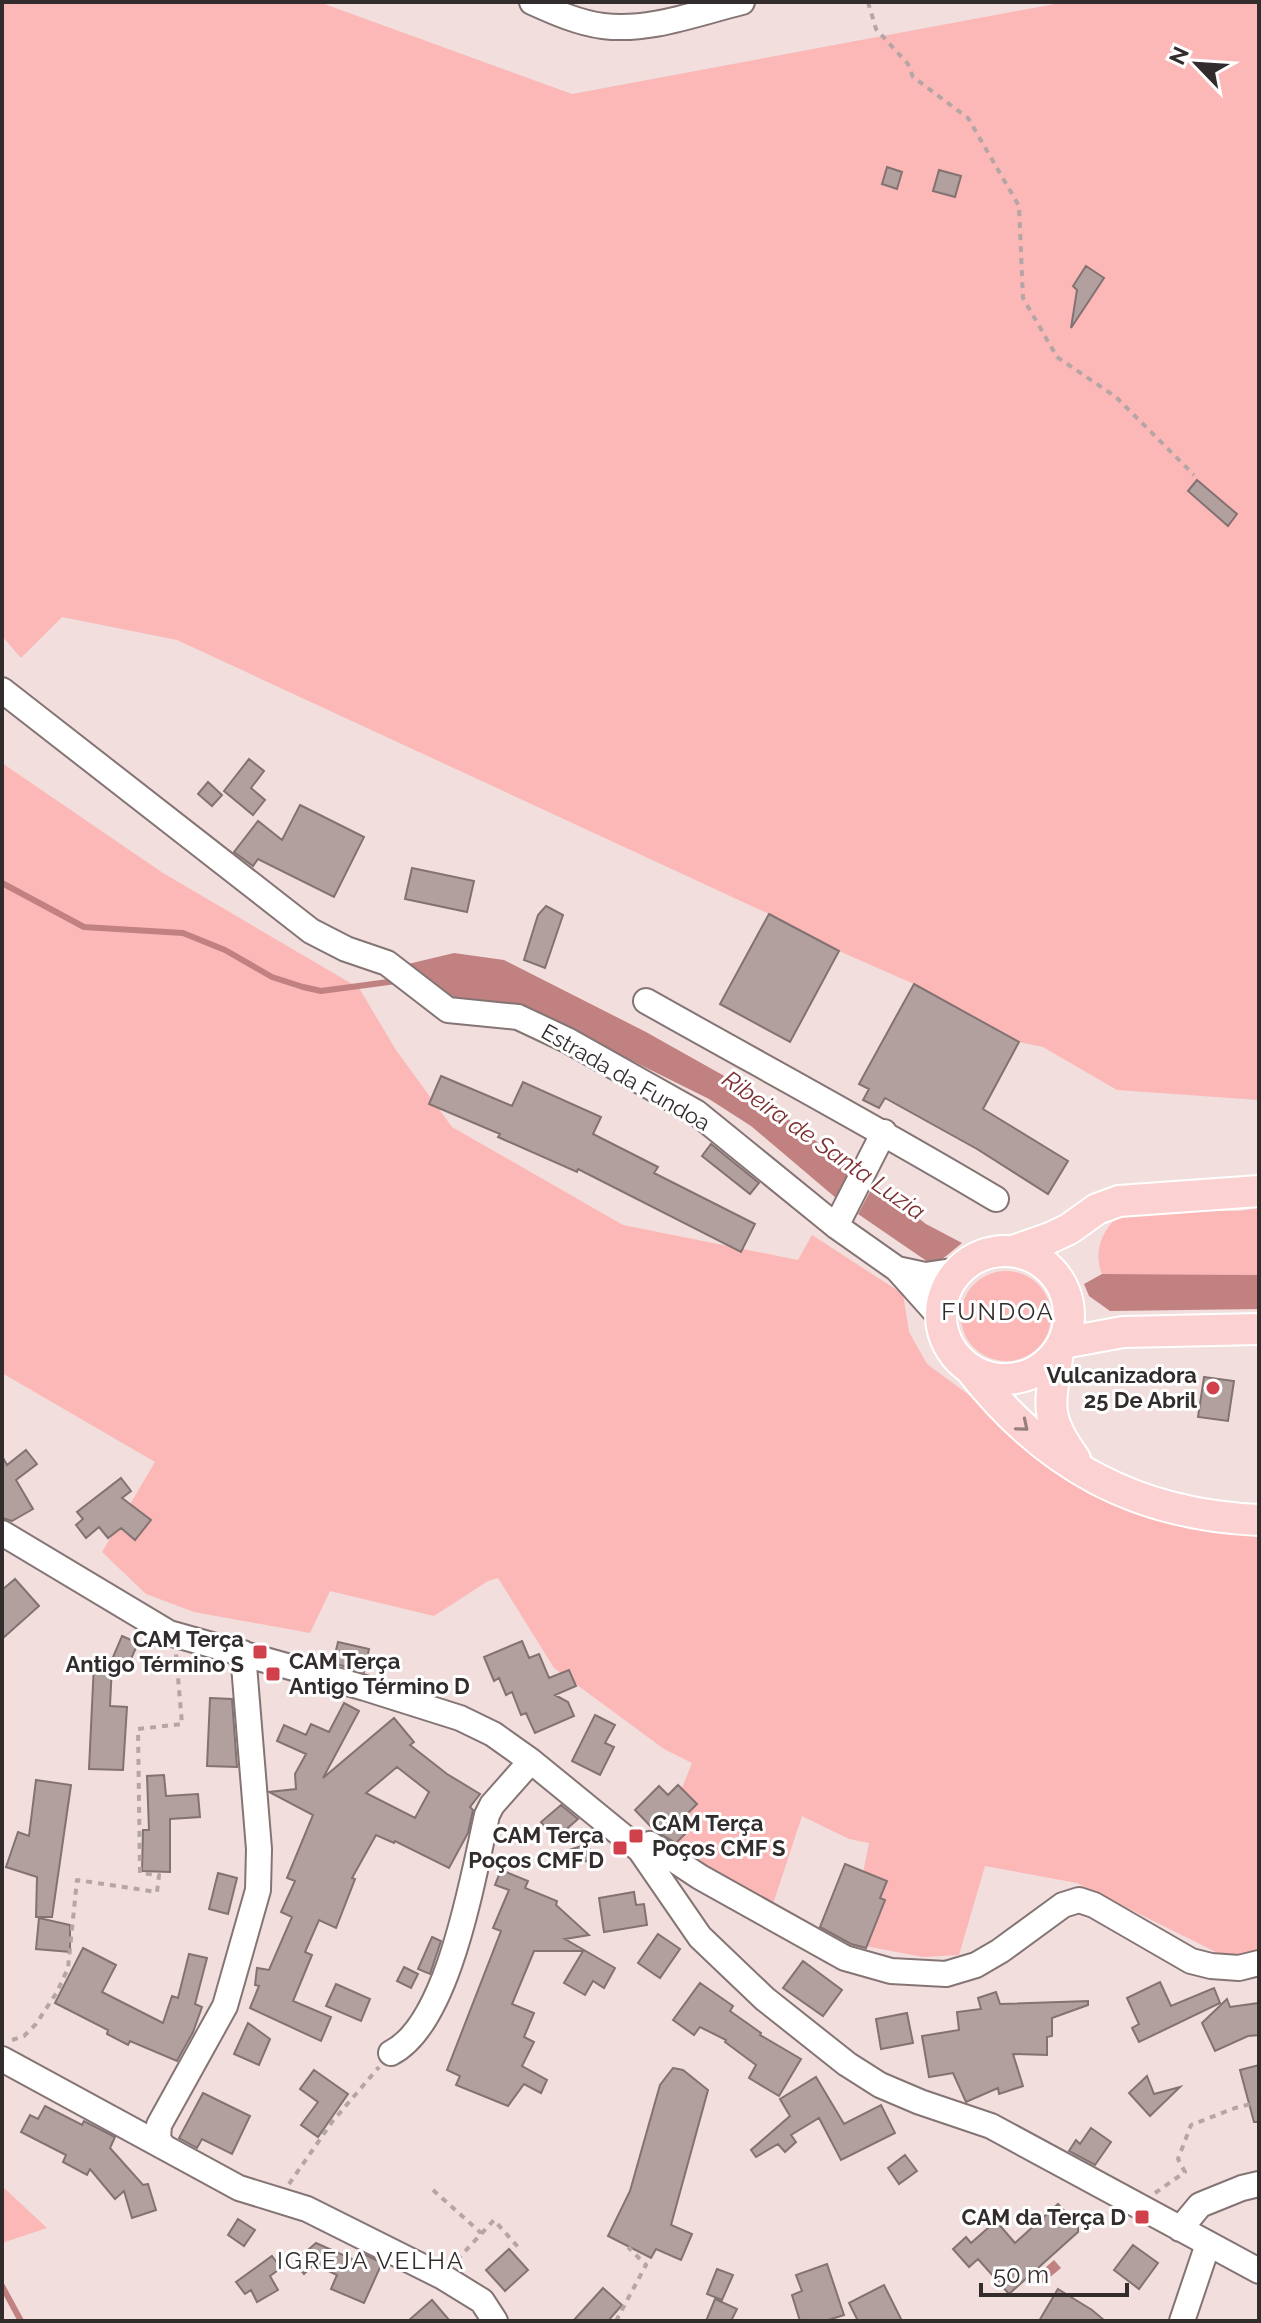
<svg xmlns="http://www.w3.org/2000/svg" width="1261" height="2323" font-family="Raleway,sans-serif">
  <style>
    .green { fill: #fbb8b6 }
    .water { fill: #c08180 }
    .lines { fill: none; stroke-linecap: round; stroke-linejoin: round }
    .stream { stroke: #c08180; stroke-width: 6 }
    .building { fill: #b2a09f; stroke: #827271; stroke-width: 2; fill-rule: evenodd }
    .minor-casing { stroke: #857474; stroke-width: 28 }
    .major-casing { stroke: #fff; stroke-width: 34 }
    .path { stroke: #b5a6a5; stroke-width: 4; stroke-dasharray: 6 6; stroke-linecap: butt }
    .minor { stroke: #fff; stroke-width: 24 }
    .major { stroke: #fbd2d1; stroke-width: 30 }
    .oneway { stroke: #977f7e }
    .poi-dot { fill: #d1414c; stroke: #fff; stroke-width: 3 }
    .labels { text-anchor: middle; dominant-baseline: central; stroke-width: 6; stroke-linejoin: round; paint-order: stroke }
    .street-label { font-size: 22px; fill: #332c2c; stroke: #fff }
    .poi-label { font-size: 22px; font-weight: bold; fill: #332c2c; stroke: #fff; text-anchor: end }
    .water-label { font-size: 24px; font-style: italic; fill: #7d2f32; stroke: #fff }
    .neighbourhood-label { font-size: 24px; letter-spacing: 2px; fill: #332c2c; stroke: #fff }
  </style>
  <rect width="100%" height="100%" fill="#f1dedd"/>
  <!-- green -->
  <path class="green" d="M2,2h317l253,92 493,-92h194v1098l-142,-10 -74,-43 -24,-5 -105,-58 -75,-33 -70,-37 -592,-274 -115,-23 -41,41 -19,-22z
    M2,763l161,110 196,115 37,62 56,77 171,98 175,35 14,-25 91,59 6,38 18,32 80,59 41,40 49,34 52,21 110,16v420l-35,2 -147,-73 -92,-17 -26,89 -36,2 -74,-14 20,-100 -20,-4 -47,-23 -29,88 -66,-38 -42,-36 27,-67 -28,-14 -110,-81 -56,-90 -10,3 -54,35 -104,-25 -20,42 -116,-21 -48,-18 -44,-42 53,-90 -153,-89z
    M1259,1208v67l-157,-1c-10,-25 2,-46 21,-63h117z
    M961 1316a45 45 0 1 1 90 0a45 45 0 1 1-90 0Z
    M2,2186l45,42 -45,15z"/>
  <!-- water -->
  <path class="water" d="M454,953l50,7 142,72 89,50 38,25 77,61 -12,27 -2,3 -85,-72 -42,-27 -173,-86 -83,-13 -45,-36z
    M874,1184l52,40 36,19 -22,18 -9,3 -73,-50z
    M1102,1274l157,1v34l-149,2 -21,-15 -5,-12z
    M1054,2260l7,8 -18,15 -6,-8z"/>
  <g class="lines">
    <!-- stream -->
    <path class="stream" d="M2,883l82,44 99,6 42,17 47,27 31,10 18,4 75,-10
      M2,2286l19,35"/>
  </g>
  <!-- building -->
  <path class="building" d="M887,167l15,5 -5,17 -15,-5z
    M939,170l22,6 -6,21 -22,-6z
    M1086,266l18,12 -33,50 6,-38 -4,-4z
    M1197,480l40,34 -9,12 -40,-35z
    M249,759l15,12 -13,17 14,12 -12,15 -29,-24z
    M208,782l14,13 -10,11 -14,-12z
    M300,805l64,32 -30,60 -76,-38 -5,7 -19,-14 24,-31 24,19z
    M412,868l62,13 -7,31 -62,-13z
    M546,906l17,9 -18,53 -21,-8 14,-45z
    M769,914l70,37 -49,91 -70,-38z
    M914,984l105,58 -36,67 85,52 -20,33 -71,-45 -92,-51 -6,10 -16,-8 6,-11 -10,-5z
    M441,1076l71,30 11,-24 78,35 -8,17 65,33 -4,6 101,51 -14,28 -163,-83 -1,3 -79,-35 2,-3 -71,-30z
    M711,1144l48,39 -9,11 -48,-38z
    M1204,1377l30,4 -6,40 -30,-4z
    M26,1450l11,14 -21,16 17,29 -21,12 -10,-3v-62l5,9z
    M121,1478l10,13 -9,7 29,22 -16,20 -14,-12 -13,10 -9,-11 -13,11 -10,-13 7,-6 -6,-7z
    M15,1579l24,27 -37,33v-49z
    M122,1636l16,7 -11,25 -16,-6z
    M522,1641l7,17 10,-4 10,24 20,-8 7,16 -21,9 13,7 6,14 -39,17 -9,-20 -5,2 -9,-23 -6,3 -7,-17 -5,3 -10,-24z
    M338,1642l31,7 -5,23 -31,-9z
    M94,1664l18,1 -2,41 17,1 -4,63 -34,-1z
    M210,1698l22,1 5,68 -30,-1z
    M344,1703l15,8 -36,67 71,-60 20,24 -4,3 37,29 33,20 -10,13 3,3 -5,23 -19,35 -54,-27 -1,2 -18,-8 -24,43 3,1 -19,49 -17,-8 -14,32 7,3 -19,46 38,16 -10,24 -71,-33 9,-22 -4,-1 2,-17 12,2 23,-53 -11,-5 14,-31 -8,-3 26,-63 -44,-23 27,-3 -1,-15 11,-20 -29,-13 7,-16 22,10 5,-11 18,8zM397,1767l32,25 -14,26 -49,-25z
    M595,1715l20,10 -10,18 9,4 -14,28 -28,-14z
    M164,1775l2,21 32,-2 2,23 -30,2v53l-28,-1 1,-41h6l-2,-54z
    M36,1780l35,5 -19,132h-16l1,-40 -31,-10 12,-35 11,4z
    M678,1785l19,19 -18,18 9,9 -12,12 -22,-13 -19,-20 24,-24 9,9z
    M561,1805l17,14 -23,20 -14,-17z
    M588,1844l5,15 -23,7 -4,-15z
    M845,1864l42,17 -7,17 5,2 -19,48 -15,-4 -31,-17z
    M501,1870l27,11 -3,7 32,13 -1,4 33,30 -24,4 50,29 -11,20 -11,-7 -8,14 -21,-12 19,-32h-49l-22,53 22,9 -10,24 10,5 -12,24 25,14 -6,13 -17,-9 -16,22 -52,-21 4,-9 -13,-6 54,-139 -8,-3 16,-38 -14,-5z
    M218,1873l19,5 -9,36 -19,-5z
    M634,1892l2,13 8,-1 3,21 -43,7 -5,-34z
    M39,1918l31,7v27l-34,-3z
    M658,1934l22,15 -20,29 -22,-15z
    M432,1937l9,4 -11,33 -12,-5z
    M83,1948l33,17 -14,27 61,31 9,-27 6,2 11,-44 18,4 -12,46 7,3 -9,25 -16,29 -47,-20 -2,4 -21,-11 1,-4 -53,-27z
    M803,1961l39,29 -19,26 -40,-28z
    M404,1967l14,7 -7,14 -14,-7z
    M1160,1982l11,24 43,-18 6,15 -81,39 -7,-14 7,-4 -12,-26z
    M700,1983l33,23 -3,5 31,22 -1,2 41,24 -22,37 -30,-18 7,-13 -31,-23 1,-2 -26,-13 -6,8 -21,-15z
    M336,1984l34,15 -9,22 -35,-15z
    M996,1992l4,12 88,-3v4l-36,13v18l-5,1v18l-34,-1 10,32 -24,8 -1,-6 -32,14 -13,-29 -24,4 -7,-41 37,-6 -2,-18 24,-3 -3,-11z
    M1227,1999l3,8 29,-4v32l-11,1 -33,15 -13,-28z
    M907,2013l6,30 -32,6 -5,-30z
    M248,2023l22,16 -11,26 -25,-11z
    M1259,2065v57h-5l-14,-52z
    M673,2068l10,2 25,20 -37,135 21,9 -11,26 -25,-11 -5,9 -43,-22 22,-45 30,-106z
    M314,2070l34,24 -30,43 -17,-12 17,-23 -18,-13z
    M1147,2076l7,18 26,-7 -30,29 -21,-23z
    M816,2077l28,47 37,-19 14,28 -54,27 -22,-42 -28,17 5,7 -11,10 -7,-8 -22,13 -5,-7 39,-34 -10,-17z
    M203,2093l47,23 -18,38 -30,-15 -5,9 -18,-10z
    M45,2106l37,19 2,-4 31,16 -5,11 33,37 5,-1 8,26 -24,8 -8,-27 -9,8 -25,-30 -3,6 -24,-13 3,-7 -45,-23 9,-17 8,4z
    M1091,2128l20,14 -16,23 -26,-14 7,-11 4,4z
    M905,2155l12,16 -18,13 -11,-16z
    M1058,2204l20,22v6l-69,62 -31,-35 -9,8 -16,-18 13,-12 5,6 25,-22 19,22z
    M238,2219l17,11 -11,16 -16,-11z
    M316,2243l38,17 4,-9 24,12 -18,40 -33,-14 6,-14 -23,-11 -10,10 -10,-12z
    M1133,2245l25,18 -19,26 -25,-19z
    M509,2249l19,21 -23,21 -19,-21z
    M272,2256l9,12 -11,8 8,14 -21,12 -6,-12 -6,4 -9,-12z
    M827,2264l17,51 -19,6h-25l-8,-26 10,-4 -6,-16z
    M717,2269l16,6 -11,25 -15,-6z
    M884,2285l18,36h-44l-9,-18z
    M603,2288l19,17 -14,16h-35z
    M1058,2289l34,21 13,11h-66z
    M715,2299l22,10 -6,12h-25z
    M432,2300l18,21h-42z"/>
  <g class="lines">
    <defs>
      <path id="minor" d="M532,2c22,10 47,21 71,24 46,6 94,-13 139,-24
        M2,690l309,241 35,18 41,14 61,47 70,7 49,23 130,73 139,113 61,43 43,48
        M646,1001c117,66 235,129 350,198
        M836,1226l48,-94
        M897,1269l28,6 34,-5
        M2,1533l167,100 196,55 95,30 33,16 38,27 109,89 60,87 65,62 82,65 33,21 40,17 71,24 268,145
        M640,1850l10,-6 50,33 145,81 46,13 55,3 30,-9 24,-14 63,-46 16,-5 15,5 97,56 20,5 28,2 20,-5
        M391,2053c58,-29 82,-177 96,-238l5,-10 39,-44
        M2,2059l237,129 68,21 136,68 39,24 13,20
        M163,2146l-5,-7 1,-14 66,-119 33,-116 1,-41 -16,-196
        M1180,2229l20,-24 42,-17 17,-4
        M1182,2321l26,-77"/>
      <path id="major" d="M941 1315a64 64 0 1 1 128 0a64 64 0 1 1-128 0Z
        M1013,1251l37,-13 19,-9 28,-20 22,-8 140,-10
        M1063,1343l60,-11 136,-3
        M1058,1352c-7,51 -16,62 17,107
        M971,1370c75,96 166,145 288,150"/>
    </defs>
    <!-- minor casing -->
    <use href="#minor" class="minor-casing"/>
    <!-- major casing -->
    <use href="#major" class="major-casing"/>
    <!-- path -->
    <path class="path" d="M868,2l8,27 32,35 5,13 55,41 51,88 4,92 34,59 59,40 78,78
      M12,2040l12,-4 12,-12 21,-32 11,-24 9,-88 80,12 2,-17 -19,-2 -2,-144 44,-5 -6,-70
      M289,2184l43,-62 47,-55
      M433,2190l48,43
      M1155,2193l30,-21 -7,-13 13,-34 44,-17 24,-6
      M457,2260l37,-40 24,27
      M616,2321l30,-56 -18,-18"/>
    <!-- minor -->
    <use href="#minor" class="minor"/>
    <!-- major -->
    <use href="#major" class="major"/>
  </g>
  <!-- one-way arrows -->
  <defs><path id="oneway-chevron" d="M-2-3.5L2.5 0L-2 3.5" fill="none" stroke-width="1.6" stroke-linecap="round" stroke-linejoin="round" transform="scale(2)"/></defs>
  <use class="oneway" href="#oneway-chevron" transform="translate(1023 1426) rotate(40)"/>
  <!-- markers -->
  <g class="poi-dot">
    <circle cx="1213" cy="1388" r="8"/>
    <rect x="252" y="1644" width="16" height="16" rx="4"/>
    <rect x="265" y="1666" width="16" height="16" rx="4"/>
    <rect x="628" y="1828" width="16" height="16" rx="4"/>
    <rect x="612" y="1840" width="16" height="16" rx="4"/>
    <rect x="1134" y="2209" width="16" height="16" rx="4"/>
  </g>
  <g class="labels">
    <!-- street labels -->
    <g class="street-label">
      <text transform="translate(626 1077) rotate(30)">Estrada da Fundoa</text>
    </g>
    <!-- poi labels -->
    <g class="poi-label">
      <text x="1197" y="1375">Vulcanizadora<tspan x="1197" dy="25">25 De Abril</tspan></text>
      <text x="244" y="1639">CAM Terça<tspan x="244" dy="25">Antigo Término S</tspan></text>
      <text x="289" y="1661" text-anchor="start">CAM Terça<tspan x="289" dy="25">Antigo Término D</tspan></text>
      <text x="652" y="1823" text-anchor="start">CAM Terça<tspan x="652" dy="25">Poços CMF S</tspan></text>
      <text x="604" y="1835">CAM Terça<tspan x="604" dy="25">Poços CMF D</tspan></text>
      <text x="1126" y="2217">CAM da Terça D</text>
    </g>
    <!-- water labels -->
    <g class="water-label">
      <text transform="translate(824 1145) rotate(35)">Ribeira de Santa Luzia</text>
    </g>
    <!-- neighbourhood labels -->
    <g class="neighbourhood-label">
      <text x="998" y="1311">FUNDOA</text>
      <text x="371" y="2260">IGREJA VELHA</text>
    </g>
  </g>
  <!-- border -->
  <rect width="1261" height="2323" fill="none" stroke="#332c2c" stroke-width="8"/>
  <!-- north arrow -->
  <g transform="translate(1197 64) rotate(295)" stroke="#ffffff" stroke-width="6" paint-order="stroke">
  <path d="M0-6L14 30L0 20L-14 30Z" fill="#332c2c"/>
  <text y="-12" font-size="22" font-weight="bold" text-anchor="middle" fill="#332c2c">N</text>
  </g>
  <!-- scale -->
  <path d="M981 2283v12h146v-12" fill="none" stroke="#332c2c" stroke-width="4"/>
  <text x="993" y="2283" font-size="24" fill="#332c2c" stroke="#ffffff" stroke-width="6" paint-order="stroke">50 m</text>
</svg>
